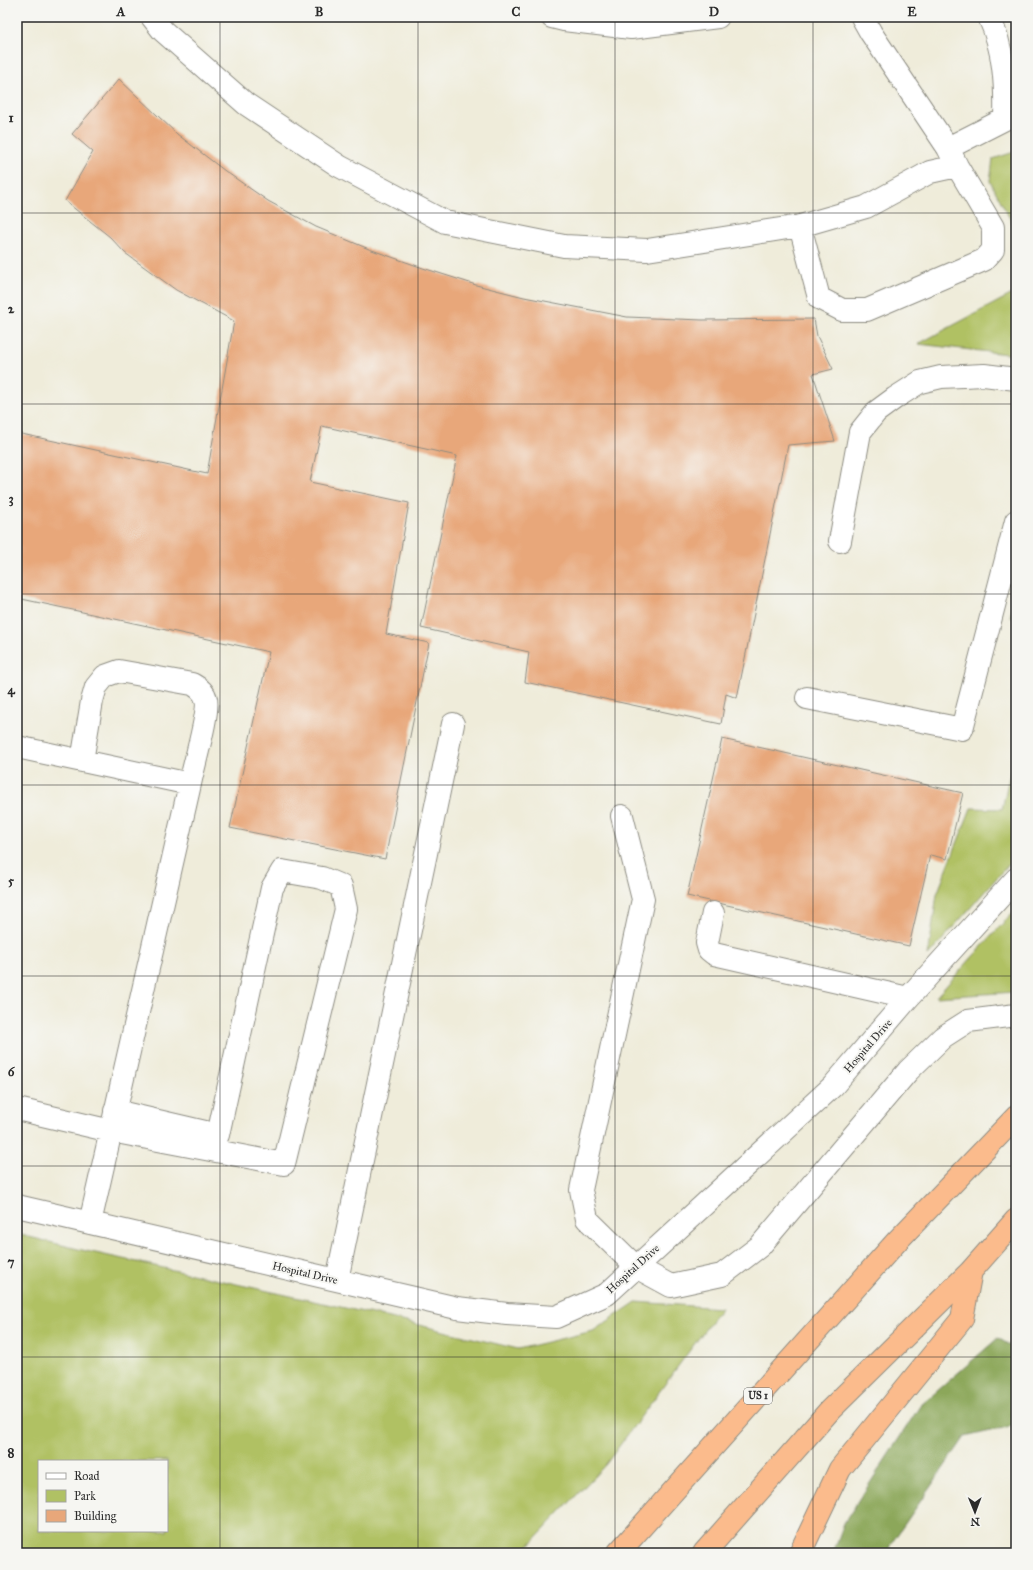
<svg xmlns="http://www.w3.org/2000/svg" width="1033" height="1570" font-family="'IM FELL Great Primer',serif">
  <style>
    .green { fill: #b0c164; stroke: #6e7648; fill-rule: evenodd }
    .forest { fill: #8ca75a; stroke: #5c6942 }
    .building { fill: #e8a77a }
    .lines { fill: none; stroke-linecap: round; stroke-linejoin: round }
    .minor-casing { stroke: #8d8c82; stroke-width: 24 }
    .highway-casing { stroke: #8d8c82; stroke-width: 24 }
    .minor { stroke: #fff; stroke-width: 22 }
    .highway { stroke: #fbbb8c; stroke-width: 22 }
    .grid { fill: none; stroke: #2b2b2b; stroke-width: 1; stroke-opacity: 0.55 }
    .labels { text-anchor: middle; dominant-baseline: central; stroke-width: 4; stroke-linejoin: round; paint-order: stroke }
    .shield { fill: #f6f6f2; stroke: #686867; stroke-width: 1 }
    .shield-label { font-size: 10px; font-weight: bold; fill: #2b2b2b }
    .street-label { font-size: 11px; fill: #2b2b2b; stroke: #f6f6f2 }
    .neatline { fill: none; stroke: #2b2b2b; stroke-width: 1.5 }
    .grid-label { font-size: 13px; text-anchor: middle; font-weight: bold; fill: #2b2b2b }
  </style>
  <rect width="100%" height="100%" fill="#f6f6f2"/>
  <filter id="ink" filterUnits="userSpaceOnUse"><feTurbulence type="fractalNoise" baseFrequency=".025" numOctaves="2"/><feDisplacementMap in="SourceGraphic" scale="8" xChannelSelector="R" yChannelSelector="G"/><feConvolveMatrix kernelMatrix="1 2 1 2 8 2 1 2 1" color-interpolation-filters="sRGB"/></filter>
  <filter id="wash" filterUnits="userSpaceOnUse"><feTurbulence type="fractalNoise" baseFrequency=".012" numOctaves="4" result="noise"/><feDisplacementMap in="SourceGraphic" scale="16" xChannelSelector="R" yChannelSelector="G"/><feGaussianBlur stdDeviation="0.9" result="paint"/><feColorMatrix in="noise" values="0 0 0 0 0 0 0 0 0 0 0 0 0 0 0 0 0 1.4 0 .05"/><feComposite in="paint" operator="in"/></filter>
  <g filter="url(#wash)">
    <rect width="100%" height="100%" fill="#efecda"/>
    <!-- green -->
    <path class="green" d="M1014,152l2,1v77l-26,-49 3,-22z
      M1016,292v63l-98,-11z
      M1016,591v28l-6,-2z
      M1016,747v109l-88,100 9,-62 34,-86 31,1z
      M1016,909v83l-80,5z
      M17,1234l65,16 304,67 132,32 75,-18 43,-29 85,6 -115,156 -84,89h-504zM39,1461h128v70h-128z"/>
    <!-- forest -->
    <path class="forest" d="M998,1338l18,11v76l-51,12 -72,104 -5,12h-55l11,-30 76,-117z"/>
    <g id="blocks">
      <!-- building -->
      <path class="building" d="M119,79l58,55 48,37 43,30 48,26 53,22 54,19 53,17 48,12 103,20 75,3 112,-1 3,17 16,33 -20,5 22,67 -47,4 -51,253 -11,-4 -5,30 -196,-42 4,-30 -108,-24 36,-172 -135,-30 -12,56 99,21 -23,131 43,9 -44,216 -155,-31 39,-176 -252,-54v-165l190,41 27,-153 -58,-31 -51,-37 -15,-16 -45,-36 28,-49 -21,-18z
        M722,739l241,54 -16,66 -17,-4 -21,91 -222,-50z"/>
    </g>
  </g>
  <g filter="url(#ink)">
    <use href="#blocks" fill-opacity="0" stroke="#8d8c82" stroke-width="1"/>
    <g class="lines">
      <defs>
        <path id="minor" d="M152,17l11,14 83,73 93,62 106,56 119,24 83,4 153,-24 66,-19 64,-35 27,-6
          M552,17l12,3 67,8 87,-11
          M862,17l9,16 77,115
          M989,17c15,32 17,67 16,102
          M800,226l19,72 23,12h25l117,-50 9,-10v-23l-36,-61 -9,-18 57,-29
          M840,541l20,-109 16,-20 19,-14 25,-16 21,-5 43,-2 32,4
          M807,698l155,31 54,-208
          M17,747l173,37 -100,439
          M82,761l10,-60 4,-14 9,-11 14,-5 73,13c6,3 12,7 14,15 4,11 -13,69 -16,85
          M622,816l21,83 -62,291 6,29 49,48 35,19 51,-11 38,-29 148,-175 35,-34 25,-16 48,-6
          M713,913l-6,30 2,7 5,4 194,44
          M17,1109l94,22 173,33 62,-255 -5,-23 -19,-8 -40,-7 -10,17 -54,247 -103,-24
          M17,1206l440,102 50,6 49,3 51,-23 226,-208 75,-88 108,-119
          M337,1280l116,-556"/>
        <path id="highway" d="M618,1553l280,-313 118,-123
          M704,1553l126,-143 141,-139 45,-51
          M800,1553l40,-84 122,-150 9,-48"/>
      </defs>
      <!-- minor casing -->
      <use href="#minor" class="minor-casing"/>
      <!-- highway casing -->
      <use href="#highway" class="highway-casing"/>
      <!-- minor -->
      <use href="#minor" class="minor"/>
      <!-- highway -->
      <use href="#highway" class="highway"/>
    </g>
  </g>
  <!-- grid -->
  <path class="grid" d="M220,17v1536M418,17v1536M615,17v1536M813,17v1536M17,213h999M17,404h999M17,594h999M17,785h999M17,976h999M17,1166h999M17,1357h999"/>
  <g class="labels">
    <!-- shield labels -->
    <rect class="shield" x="744" y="1388" width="28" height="16" rx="3"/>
    <g class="shield-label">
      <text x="758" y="1396">US 1</text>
    </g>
    <!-- street labels -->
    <g class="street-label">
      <text transform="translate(868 1046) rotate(-49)">Hospital Drive</text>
      <text transform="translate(633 1269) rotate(-42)">Hospital Drive</text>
      <text transform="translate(305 1273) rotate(13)">Hospital Drive</text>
    </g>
  </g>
  <!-- margin -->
  <rect width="1033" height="1570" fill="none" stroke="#f6f6f2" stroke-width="44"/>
  <!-- legend -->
  <rect x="38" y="1460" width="130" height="72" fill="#f6f6f2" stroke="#a5a5a2"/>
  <rect x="46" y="1473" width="20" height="6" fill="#ffffff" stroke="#a5a5a2"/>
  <text x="74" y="1480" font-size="12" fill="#2b2b2b">Road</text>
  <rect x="46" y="1490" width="20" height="12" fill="#b0c164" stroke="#a5a5a2"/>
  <text x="74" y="1500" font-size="12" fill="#2b2b2b">Park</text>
  <rect x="46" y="1510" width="20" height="12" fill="#e8a77a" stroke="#a5a5a2"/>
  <text x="74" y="1520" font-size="12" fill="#2b2b2b">Building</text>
  <!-- north arrow -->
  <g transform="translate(975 1512) rotate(179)" stroke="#f6f6f2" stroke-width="3" paint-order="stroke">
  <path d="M0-3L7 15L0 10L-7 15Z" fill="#2b2b2b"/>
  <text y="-6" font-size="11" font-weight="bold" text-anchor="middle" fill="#2b2b2b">N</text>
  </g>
  <rect x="22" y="22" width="989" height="1526" class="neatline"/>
  <g class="grid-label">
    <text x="121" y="16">A</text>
    <text x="319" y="16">B</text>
    <text x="516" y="16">C</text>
    <text x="714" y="16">D</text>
    <text x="912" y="16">E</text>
    <text x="11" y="122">1</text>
    <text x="11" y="313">2</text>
    <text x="11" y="503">3</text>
    <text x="11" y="694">4</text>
    <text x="11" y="885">5</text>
    <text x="11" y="1076">6</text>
    <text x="11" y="1266">7</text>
    <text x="11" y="1457">8</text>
  </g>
</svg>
